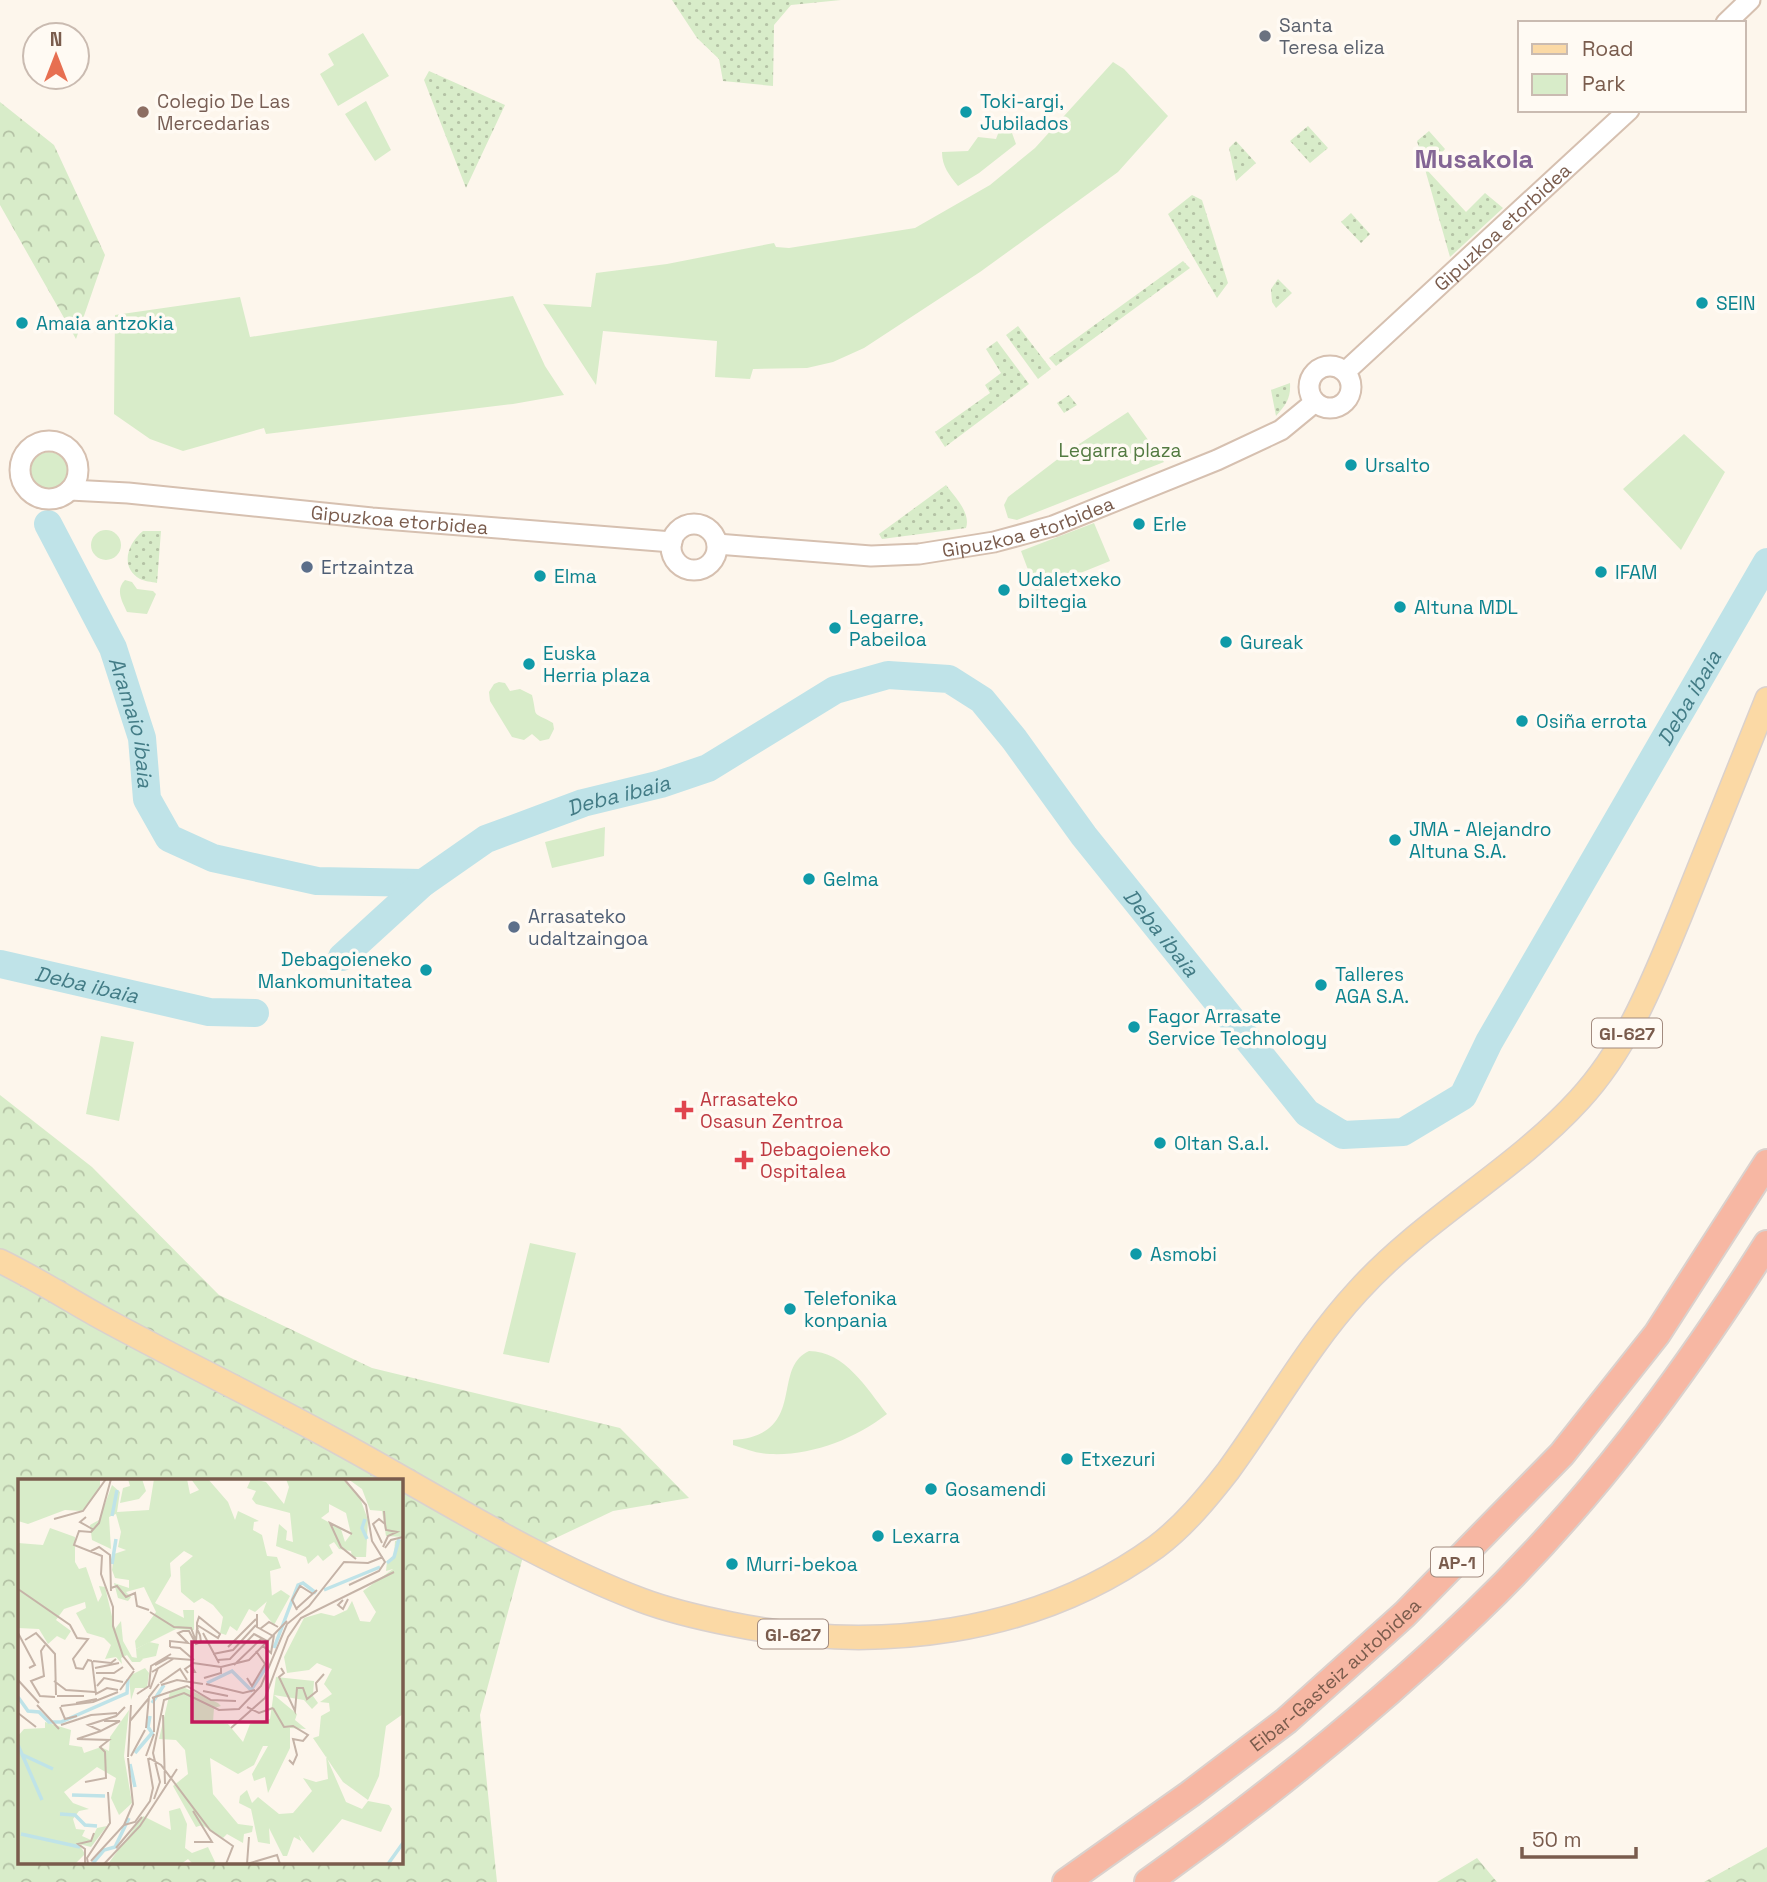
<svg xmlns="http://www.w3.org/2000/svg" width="1767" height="1882" font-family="'Space Grotesk',sans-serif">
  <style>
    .green { fill: #d8ecc9 }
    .forest { fill: url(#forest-crowns); fill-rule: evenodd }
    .garden { fill: url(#garden-dots) }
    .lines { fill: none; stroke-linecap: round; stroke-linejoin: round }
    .river { stroke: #bfe3e8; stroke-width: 28 }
    .secondary-casing { stroke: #d6c0b0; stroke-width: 23 }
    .primary-casing { stroke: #dad1cd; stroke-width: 26 }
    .highway-casing { stroke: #dad1cd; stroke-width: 30 }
    .secondary { stroke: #fff; stroke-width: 19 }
    .primary { stroke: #fbd9a5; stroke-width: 23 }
    .highway { stroke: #f7b7a3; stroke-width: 26 }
    .worship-dot { fill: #6b7280; stroke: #fffaf3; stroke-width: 2.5 }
    .education-dot { fill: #8d6e63; stroke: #fffaf3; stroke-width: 2.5 }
    .culture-dot { fill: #0f9aa8; stroke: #fffaf3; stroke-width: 2.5 }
    .service-dot { fill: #5c6f8a; stroke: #fffaf3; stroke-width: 2.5 }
    .health-dot { fill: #e0444e; stroke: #fffaf3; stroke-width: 2.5 }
    .labels { text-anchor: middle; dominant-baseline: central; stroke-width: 7; stroke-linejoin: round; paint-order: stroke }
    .shield { fill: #fffaf3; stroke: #a28b7f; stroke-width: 2 }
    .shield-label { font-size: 18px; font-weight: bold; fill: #7a5c4d }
    .worship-label { font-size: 19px; fill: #5b616d; stroke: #fffaf3; text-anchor: start }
    .education-label { font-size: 19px; fill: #785e54; stroke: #fffaf3; text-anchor: start }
    .culture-label { font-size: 19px; fill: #0d838f; stroke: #fffaf3; text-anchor: start }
    .street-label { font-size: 19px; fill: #7a5c4d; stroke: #fffaf3 }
    .park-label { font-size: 19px; fill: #537a41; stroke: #fffaf3 }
    .service-label { font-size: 19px; fill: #4e5e75; stroke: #fffaf3; text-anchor: start }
    .health-label { font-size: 19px; fill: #be3a42; stroke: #fffaf3; text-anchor: start }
    .water-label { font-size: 21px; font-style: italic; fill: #437c86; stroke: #fffaf3 }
    .district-label { font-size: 26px; font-weight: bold; fill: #846695; stroke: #fffaf3 }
    .inset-river { fill: none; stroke: #bfe3e8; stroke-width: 3.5 }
    .inset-road { fill: none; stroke: #c5b3a7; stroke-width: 2 }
    .view { fill: #c2185b; fill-opacity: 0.15; stroke: #c2185b; stroke-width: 3.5 }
    .inset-edge { fill: none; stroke: #7a5c4d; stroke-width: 3.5 }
  </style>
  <defs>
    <pattern id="forest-crowns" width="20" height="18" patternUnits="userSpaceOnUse" patternTransform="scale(1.75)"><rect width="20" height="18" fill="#d8ecc9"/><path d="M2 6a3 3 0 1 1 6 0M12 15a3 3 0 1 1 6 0" fill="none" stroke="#b4c2a5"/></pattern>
    <pattern id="garden-dots" width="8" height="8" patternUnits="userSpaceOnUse" patternTransform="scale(1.75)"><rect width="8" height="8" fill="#d8ecc9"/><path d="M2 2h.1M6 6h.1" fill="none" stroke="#b4c2a5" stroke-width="1.8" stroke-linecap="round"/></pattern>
  </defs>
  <rect width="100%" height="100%" fill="#fdf6ec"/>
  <!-- green -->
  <path class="green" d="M363,33l26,43 -51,30 -18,-32 14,-9 -6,-11z
    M1113,62l11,7 44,47 -50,56 -138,100 -116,76 -31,14 -26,6 -54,1 -3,10 -35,-2 2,-36 -114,-10 -7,54 -53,-81 48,3 5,-34 71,-9 107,-21 2,4 13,1 126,-20 75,-43 45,-37z
    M366,101l25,49 -16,11 -30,-47z
    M1008,122l8,22 -37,29 -21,13c-9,-11 -16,-20 -16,-34l26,-1 10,-14 18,2 5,-13z
    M513,296l32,70 19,29 -51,9 -247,30 -2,-6 -81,23 -33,-12 -36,-25 1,-99 125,-18 10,40z
    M1128,412l36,50 -147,58 -9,-2 -4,-13 4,-8 59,-45z
    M1684,434l41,38 -44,78 -58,-61z
    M29 472a20 20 0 1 1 40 0a20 20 0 1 1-40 0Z
    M1094,523l16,38 -74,30 -15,-40z
    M91 545a15 15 0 1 1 30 0a15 15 0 1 1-30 0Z
    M125,580l7,2 5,7 16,2 3,3 -9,20 -20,-2c-5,-11 -12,-22 -2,-32z
    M499,682l6,1 5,8 10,-2 12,6c6,25 -2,15 21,28l1,6 -5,10 -9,2 -8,-7 -8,6 -12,-3 -22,-36 -1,-9 5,-8z
    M605,827l-1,29 -52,12 -7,-26z
    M101,1036l33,6 -15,79 -33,-7z
    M530,1243l46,10 -27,110 -46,-9z
    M809,1351c36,0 58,38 78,63 -32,25 -76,42 -117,40 -12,0 -25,-5 -37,-9v-5c76,-6 37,-71 76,-89z"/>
  <!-- forest -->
  <path class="forest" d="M0,102l54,43 51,110 -29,84 -76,-134z
    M0,1095l92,72 127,128 153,73 248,60 69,70 -76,13 -89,42 -44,162 17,167h-497zM19,1481h382v382h-382z
    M1767,1847v35h-63z
    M1477,1858l20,24h-60z"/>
  <!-- garden -->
  <path class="garden" d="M672,0h169l-50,5 -17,20 -1,61 -50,-5 -4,-22 -22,-21z
    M429,71l76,34 -39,83 -42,-108z
    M1308,126l20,22 -18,15 -20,-22z
    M1429,131l16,18 -18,21 39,42 19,-19 18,15 -53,49 -33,-116z
    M1236,141l20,22 -20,18 -7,-33z
    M1192,195l10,5 26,83 -11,15 -49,-84z
    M1351,213l19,21 -9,9 -20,-21z
    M1183,261l7,7 -134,98 -7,-8z
    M1278,279l14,14 -16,15 -4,-6 -1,-13z
    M1018,326l33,43 -13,10 -32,-44z
    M997,341l32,43 -84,63 -10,-15 55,-39 -5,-8 16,-12 -15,-24z
    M1290,383c1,15 -4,22 -14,33l-5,-26z
    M1069,395l8,10 -13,8 -7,-10z
    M946,485c9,12 25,28 20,43l-84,11 -3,-5z
    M143,531h18l-4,52c-5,-1 -13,-2 -17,-4 -21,-12 -12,-36 3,-48z"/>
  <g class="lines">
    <!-- river -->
    <g class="river">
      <path id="s1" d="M48,524l65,124 29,90 5,61 22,39 44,20 104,23 106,2"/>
      <path id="s2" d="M342,957l81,-74 63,-44 97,-36 78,-19 47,-16 127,-78 53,-15 61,4 33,21 32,39 70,97 223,277 36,22 60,-3 60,-36 26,-54 278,-480"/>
      <path id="s3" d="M0,964l209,48 46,1"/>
    </g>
    <defs>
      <g id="secondary">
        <path d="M1726,23l24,-23"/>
        <circle cx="1330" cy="387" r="21"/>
        <path id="s4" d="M1345,372l284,-262"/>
        <circle cx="49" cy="470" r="29"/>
        <path id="s5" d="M70,490l58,3 244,25 300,24"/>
        <circle cx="694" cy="547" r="23"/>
        <path id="s6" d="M717,544l154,12 48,-2 75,-12 59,-16 164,-66 64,-30 34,-28"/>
      </g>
      <path id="primary" d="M0,1261c35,17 68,38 102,57 79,43 160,82 238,125 99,54 196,117 301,157 29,11 60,18 90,24 145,30 304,11 425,-77 28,-21 51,-49 72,-76 44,-60 80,-126 130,-180 66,-73 155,-119 221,-191 49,-53 74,-119 101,-184 29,-72 58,-144 87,-217"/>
      <g id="highway">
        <path id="s7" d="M1066,1882l124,-88 96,-73 119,-107 157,-160 95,-120 110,-171"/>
        <path d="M1148,1882c115,-82 225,-171 327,-269 114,-109 208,-236 292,-369"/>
      </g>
    </defs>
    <!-- secondary casing -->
    <use href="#secondary" class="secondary-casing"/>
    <!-- primary casing -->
    <use href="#primary" class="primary-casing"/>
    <!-- highway casing -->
    <use href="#highway" class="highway-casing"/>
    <!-- secondary -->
    <use href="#secondary" class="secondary"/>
    <!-- primary -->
    <use href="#primary" class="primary"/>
    <!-- highway -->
    <use href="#highway" class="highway"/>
  </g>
  <!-- markers -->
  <circle class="worship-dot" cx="1265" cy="36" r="7"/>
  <circle class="education-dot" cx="143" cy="112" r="7"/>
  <g class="culture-dot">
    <circle cx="966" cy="112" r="7"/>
    <circle cx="1702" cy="303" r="7"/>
    <circle cx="22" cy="323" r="7"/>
    <circle cx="1351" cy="465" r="7"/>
    <circle cx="1139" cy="524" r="7"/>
    <circle cx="1601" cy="572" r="7"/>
    <circle cx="540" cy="576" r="7"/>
    <circle cx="1004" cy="590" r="7"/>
    <circle cx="1400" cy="607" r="7"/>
    <circle cx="835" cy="628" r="7"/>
    <circle cx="1226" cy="642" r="7"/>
    <circle cx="529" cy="664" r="7"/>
    <circle cx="1522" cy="721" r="7"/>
    <circle cx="1395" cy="840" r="7"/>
    <circle cx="809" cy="879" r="7"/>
    <circle cx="426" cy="970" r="7"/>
    <circle cx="1321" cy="985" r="7"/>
    <circle cx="1134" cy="1027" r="7"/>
    <circle cx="1160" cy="1143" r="7"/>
    <circle cx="1136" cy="1254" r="7"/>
    <circle cx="790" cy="1309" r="7"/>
    <circle cx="1067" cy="1459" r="7"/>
    <circle cx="931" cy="1489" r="7"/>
    <circle cx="878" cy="1536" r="7"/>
    <circle cx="732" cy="1564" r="7"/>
  </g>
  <g class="service-dot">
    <circle cx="307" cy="567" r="7"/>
    <circle cx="514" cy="927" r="7"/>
  </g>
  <g class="health-dot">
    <path d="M680.5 1099.5h7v7h7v7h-7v7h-7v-7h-7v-7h7z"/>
    <path d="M740.5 1149.5h7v7h7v7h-7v7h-7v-7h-7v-7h7z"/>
  </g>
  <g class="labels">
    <!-- shield labels -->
    <g class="shield">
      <rect x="1592" y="1018.5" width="70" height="29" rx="5"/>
      <rect x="1431" y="1547.5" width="52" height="29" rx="5"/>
      <rect x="758" y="1619.5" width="70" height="29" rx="5"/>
    </g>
    <g class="shield-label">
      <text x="1627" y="1033">GI-627</text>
      <text x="1457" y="1562">AP-1</text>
      <text x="793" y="1634">GI-627</text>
    </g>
    <!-- worship labels -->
    <g class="worship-label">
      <text x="1279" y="25">Santa<tspan x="1279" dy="22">Teresa eliza</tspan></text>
    </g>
    <!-- education labels -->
    <g class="education-label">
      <text x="157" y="101">Colegio De Las<tspan x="157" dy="22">Mercedarias</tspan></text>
    </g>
    <!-- culture labels -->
    <g class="culture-label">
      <text x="980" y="101">Toki-argi,<tspan x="980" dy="22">Jubilados</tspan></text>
      <text x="1716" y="303">SEIN</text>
      <text x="36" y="323">Amaia antzokia</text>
      <text x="1365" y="465">Ursalto</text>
      <text x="1153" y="524">Erle</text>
      <text x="1615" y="572">IFAM</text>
      <text x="554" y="576">Elma</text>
      <text x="1018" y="579">Udaletxeko<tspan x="1018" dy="22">biltegia</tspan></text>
      <text x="1414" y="607">Altuna MDL</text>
      <text x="849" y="617">Legarre,<tspan x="849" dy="22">Pabeiloa</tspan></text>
      <text x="1240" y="642">Gureak</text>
      <text x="543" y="653">Euska<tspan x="543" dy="22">Herria plaza</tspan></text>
      <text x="1536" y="721">Osiña errota</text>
      <text x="1409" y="829">JMA - Alejandro<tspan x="1409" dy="22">Altuna S.A.</tspan></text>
      <text x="823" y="879">Gelma</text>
      <text x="412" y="959" text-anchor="end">Debagoieneko<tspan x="412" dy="22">Mankomunitatea</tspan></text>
      <text x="1335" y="974">Talleres<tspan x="1335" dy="22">AGA S.A.</tspan></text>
      <text x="1148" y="1016">Fagor Arrasate<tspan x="1148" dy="22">Service Technology</tspan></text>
      <text x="1174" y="1143">Oltan S.a.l.</text>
      <text x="1150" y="1254">Asmobi</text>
      <text x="804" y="1298">Telefonika<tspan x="804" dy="22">konpania</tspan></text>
      <text x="1081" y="1459">Etxezuri</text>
      <text x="945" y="1489">Gosamendi</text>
      <text x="892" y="1536">Lexarra</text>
      <text x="746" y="1564">Murri-bekoa</text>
    </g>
    <!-- street labels -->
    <g class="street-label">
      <text stroke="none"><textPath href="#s4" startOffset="214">Gipuzkoa etorbidea</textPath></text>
      <text stroke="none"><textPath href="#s5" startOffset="331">Gipuzkoa etorbidea</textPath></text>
      <text stroke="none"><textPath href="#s6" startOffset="315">Gipuzkoa etorbidea</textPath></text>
      <text stroke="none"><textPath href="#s7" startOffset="340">Eibar-Gasteiz autobidea</textPath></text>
    </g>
    <!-- park labels -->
    <g class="park-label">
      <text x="1120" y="450">Legarra plaza</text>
    </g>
    <!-- service labels -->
    <g class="service-label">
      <text x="321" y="567">Ertzaintza</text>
      <text x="528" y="916">Arrasateko<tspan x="528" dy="22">udaltzaingoa</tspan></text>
    </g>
    <!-- health labels -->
    <g class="health-label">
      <text x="700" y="1099">Arrasateko<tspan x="700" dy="22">Osasun Zentroa</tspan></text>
      <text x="760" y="1149">Debagoieneko<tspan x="760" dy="22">Ospitalea</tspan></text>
    </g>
    <!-- water labels -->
    <g class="water-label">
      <text stroke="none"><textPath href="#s2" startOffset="1880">Deba ibaia</textPath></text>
      <text stroke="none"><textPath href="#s1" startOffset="217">Aramaio ibaia</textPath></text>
      <text stroke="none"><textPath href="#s2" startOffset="326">Deba ibaia</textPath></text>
      <text stroke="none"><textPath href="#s2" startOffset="1018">Deba ibaia</textPath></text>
      <text stroke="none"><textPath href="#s3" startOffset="89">Deba ibaia</textPath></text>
    </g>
    <!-- district labels -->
    <g class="district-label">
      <text x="1474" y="159">Musakola</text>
    </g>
  </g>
  <!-- overview -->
  <g transform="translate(18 1479)">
    <rect width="385" height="385" fill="#fdf6ec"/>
    <path d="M263,111l9,6 -16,29 -11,-13 5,-14zM131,163l10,2 -3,12 -19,4 -1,-11zM127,189l4,5 -2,15h-12l-4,12 -2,-24z" fill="#d8ecc9"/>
    <path d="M0,0h82v10l-18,22 -17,-1 -37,14 -10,-3zM110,0h14l4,12 -7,8 -19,4 3,-15 7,-2zM136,0h33l3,15 9,-4 -8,-11h17l20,23 7,18 3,-9 21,10 -5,1 -1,8 9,5 5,21 10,1 4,11 -11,3 2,26 -17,15 -6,-3 -12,22 -7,-5 -4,9 -6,-2 3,-16 -10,-12 -11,-7 -8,5 -13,-11 -1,-25 13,-11 -9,-5 -14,12 1,13 -16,27 29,15 -1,-8h11v20l-18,-1 -40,20 -1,-8 21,-29 -12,-25 -18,5 5,5 -3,4 -10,-3 -4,-15 15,5v-8l-14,-2 -3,-8 2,-16 12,-4 -8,-3 3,-15 -5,-18 -7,3 2,32 -19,-9 -2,-15 9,-5 13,-35 8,7 -3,20 32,-2zM233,0l15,3 18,22 5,-17 -3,-8h57l17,19 8,22 -2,37h-14l-1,-6 -12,-2 -5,-7 -5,3 4,8 -10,8 -5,-6 -10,9 -2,-7 -30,-11 3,-22 8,7 -1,9 7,2 -3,-29 -34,-9 -4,-5 4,-8 -9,-3zM311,25l17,9 5,21 -6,8 -4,-13 -20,-11 8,-6zM330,0h55v58l-17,-1 -4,-25 -12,-1 -8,-21zM32,49l25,9v25l4,7 7,-2 12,35 4,-7 -3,-9 6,1 10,42 6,-8 2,20 9,16 11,2 -3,3h-8l-5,-7 -6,3 1,6 -6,-7 -11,2 6,-14 -7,-7 -17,-5 -11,-20 10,-5 -1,-6 -21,7 -8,11 15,11 -6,9 -8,-4 -9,8 -9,-15 -21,-1v-85l25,2zM385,60v175l-17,12 -7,50 -11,24 -25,-18 -30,-44 6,-2 2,-20 9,-5 -1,-8 -9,-1 12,-8 -8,-10 8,-15 -15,-6 -8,7 -22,3 -3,-16 20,-39 17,-5 13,3 13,-6 5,-9 8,20 10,1 6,-10 -13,-21 30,-22 -7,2 1,-10 7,-5 1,-15zM258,198l38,4 -1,15 5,7 -6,6 -8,-9 -30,-5 23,19 -2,6 11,9 -16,-1v20l-22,45 -3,-16 -11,4 -2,-7 16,-28h-5l-9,19 -16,9 -28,-16 3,36 25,30 15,2 -1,6 -8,2 -1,9 -16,-9 -4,4 -21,-13 -6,2 -23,-41 15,-12 -3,-24 -9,-10 -17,-1 11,-47 13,-5 35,16 3,3 -7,2 -1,14 15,2 15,18 7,-18 20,-5zM111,231l-5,46 8,47 -13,12 -8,-17 5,-20 -19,-11 -33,25 9,11 16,6 -10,2 -6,8 3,10 9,1 -3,6 9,4 6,-12 10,-2 -16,21 -12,-3 6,10 -10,10h-57v-128l6,-7 21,-1v-6l26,8 -2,15 13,2 2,6 17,-6 8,4 1,-14zM308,277l20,46 16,7 6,-8 21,4 3,4 -11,23 -39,-13 -29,34 -14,-18 2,6 -7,-4 -7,19h-4l-14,-28 1,16 -12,-2 -7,-33 -12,-6 1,-7 7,-6 5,13 6,-6 21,17 14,-1 19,-22 -9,-13 13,4 12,-3zM162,329l7,16 -2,24 7,5 16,-6 8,17h-23l-5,-5 -7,5h-73l35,-48 28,14 -2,-19z" fill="#d8ecc9" fill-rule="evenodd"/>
    <path class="inset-river" d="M94,37l5,-26M347,40l-3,9 5,11M369,84l7,-6 5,-18M94,85l4,-25M306,111l56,-23M256,169l24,-63 5,-2 13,10M189,204l25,-12 19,19 16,-24M0,218l10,14 11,1 10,10h12l66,-29 1,-14M134,224l12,-18M0,266l24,55M117,274l17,-20 -4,-6 2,-11M5,276l30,14M112,285l5,23M54,316l33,1M42,335l15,1 10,10 12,1M3,355l59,13M75,384l11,-13 11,-3 14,-29M370,385l15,-21"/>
    <path class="inset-road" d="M93,0l-12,44 -8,9 -12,-1 -5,14 28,11 -1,18 12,33v19l10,30 11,14M326,0l22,26 6,36 13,21 -6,9 -30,14M68,38l-6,5 14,8M36,40l29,-8 23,-32M334,55l-22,-11 11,24 15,12M364,64l-9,-19 6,-5 6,5 -1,-13M365,68l5,-11 9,-4 -11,-2 -1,-6M367,69l6,-8 12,-3M73,72l8,-4 11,8 1,36M93,109l6,-2 9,11 9,-4 2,13 12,4M0,110l52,36 7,13 11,1 -15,20 3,9 7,1 5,-9 4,1M325,121l-5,5 5,4 5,-10M279,129l20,-18M279,131l-5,-10 8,-14 13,8M132,133l24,15 17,1 5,13 1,-12 3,6M239,135v13l16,9M179,146l21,13 2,-4 -21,-17 -2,6v4l1,2M242,150l9,-7 9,5M0,154l17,32 -6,3M185,154l16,30M7,161l11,-7 19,21 1,41M27,166l-4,6 3,25 -13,5 9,15 15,1M245,167l8,7 3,-18M152,168v-6l18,2 -10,-10 5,-2h6l7,13 5,-2 -1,-7M152,168l10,1 14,12M210,168l28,-28M195,175l20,-4 23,-25M200,181l12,-1 24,-25 13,7M74,182l4,33 11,-6 11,2M75,182l18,2 5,-4M175,184l28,4 28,-7 38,-39M137,186l13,-7 25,2M216,186l28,-27M77,189l24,-5M263,189l3,5 -5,4 16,34 2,-23h6l4,11 10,-8 -1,-8 8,-9M134,193l21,-13M78,194h18l9,-6M170,194l-3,-4 6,-4 4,7h-4M186,199l17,-5v-6M229,199l5,8 13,-22 -9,-13M0,201l21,23M36,202l12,9 29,2M142,204l20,-14 7,11M188,205l37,9 12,-3M143,206l16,-5 26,4M79,207l7,-8 19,4M132,210l8,-21M102,211l14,-19M185,212l25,5M119,215l12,-8 2,-20 20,-12M39,217h27M134,219l35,-12 24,14 25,1M136,219v34M58,224l21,-4M19,226l22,24M43,227l32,-4 25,-10M42,228l5,12 12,-3M229,228l12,6 14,-5M255,229l11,19 9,-1 15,9 -5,6 -10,-2 4,16 -4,9 -4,-4M0,234l18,14M145,236l2,69M86,242h16l-19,10 -13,-6 28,-9 9,-9M112,242l19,-23M43,246l30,-10 26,-2M128,249l3,-31 10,-13M213,249l34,-30 23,-61 13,-19 93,-46M113,277l14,-26M128,277l8,-22M110,278l3,-52M131,279l12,7 49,65 23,16 -7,18M67,303l21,-4 -1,-26 -5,-5 9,-7 -32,-1 24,-8M136,320l6,-17 -7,-29 11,-53 20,-7 35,17 20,-1 22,-23 26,-62 22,-18 35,-44 24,1 15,-6M175,332l19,31h-18M106,346l11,-3 15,-21 3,-13 -5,-30M98,369l26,-31M73,382l33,-36 9,-21 -5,-46M67,385v-15l-7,-5 13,-3 3,-8M77,385h-7l-1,-6 23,-35 -2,-31M86,385l36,-38 37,-57M229,385l30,-9 3,9M229,385l2,-27"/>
    <path class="view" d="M174,163h75v80h-75z"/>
    <rect width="385" height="385" class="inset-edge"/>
  </g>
  <!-- legend -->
  <rect x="1518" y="21" width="228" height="91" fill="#fffaf3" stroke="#cabbb1" stroke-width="2"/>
  <rect x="1532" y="44" width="35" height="10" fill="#fbd9a5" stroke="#cabbb1" stroke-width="2"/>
  <text x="1582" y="56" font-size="21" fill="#7a5c4d">Road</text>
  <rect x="1532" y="74" width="35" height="21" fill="#d8ecc9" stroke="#cabbb1" stroke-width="2"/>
  <text x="1582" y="91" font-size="21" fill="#7a5c4d">Park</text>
  <!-- north arrow -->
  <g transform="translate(56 56)"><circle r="33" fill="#fffaf3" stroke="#cabbb1" stroke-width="2"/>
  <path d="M0-5L12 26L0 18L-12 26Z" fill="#e76f51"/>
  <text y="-10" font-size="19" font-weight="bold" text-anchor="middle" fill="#7a5c4d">N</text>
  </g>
  <!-- scale -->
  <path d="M1522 1847v10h114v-10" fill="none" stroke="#7a5c4d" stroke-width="3.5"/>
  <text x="1532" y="1847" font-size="21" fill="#7a5c4d" stroke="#fffaf3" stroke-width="5" paint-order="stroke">50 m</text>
</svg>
